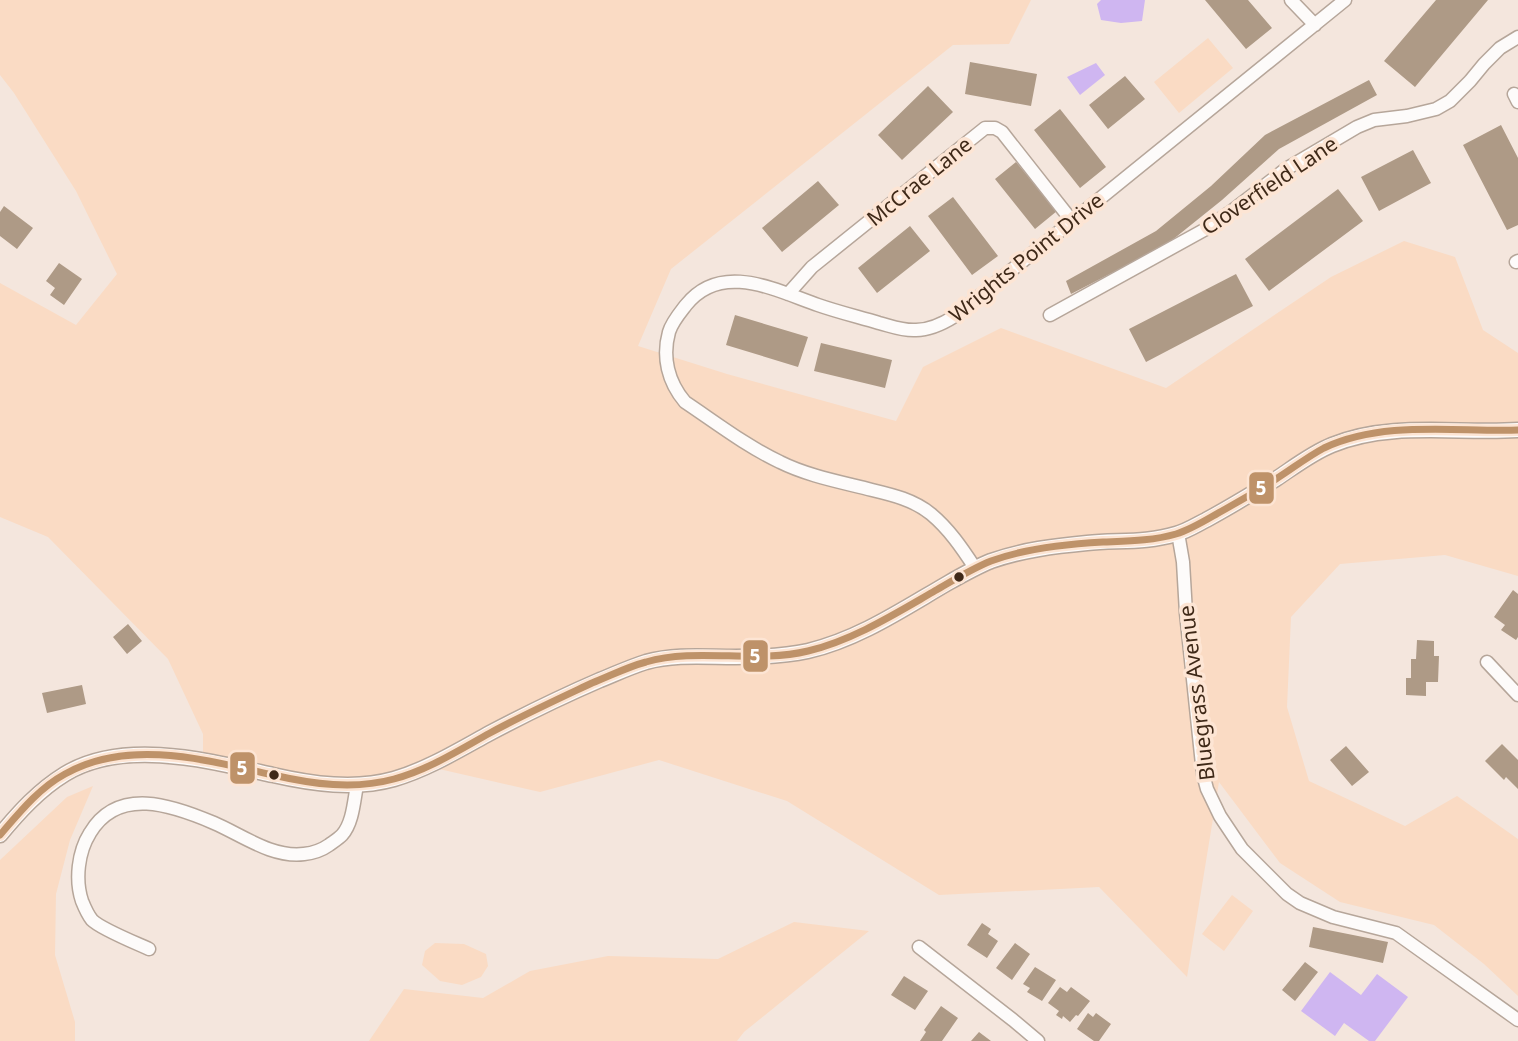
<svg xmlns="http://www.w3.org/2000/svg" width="1518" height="1041" font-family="'Noto Sans',sans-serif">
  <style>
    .green { fill: #fadbc4 }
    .water { fill: #cfb6f1 }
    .building { fill: #ae9a86 }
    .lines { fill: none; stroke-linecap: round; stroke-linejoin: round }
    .minor-casing { stroke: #b6a69a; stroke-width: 15 }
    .tertiary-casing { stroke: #b6a69a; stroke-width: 17 }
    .minor { stroke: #fdfbfa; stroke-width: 12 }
    .tertiary { stroke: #fdfbfa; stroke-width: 14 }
    .bus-1-casing { stroke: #fde5d4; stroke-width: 12 }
    .bus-1 { stroke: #be9269; stroke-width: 7 }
    .bus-dot { fill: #3f2918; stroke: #fde5d4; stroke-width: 2.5 }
    .labels { text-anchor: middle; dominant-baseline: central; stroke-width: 7; stroke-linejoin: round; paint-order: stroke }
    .street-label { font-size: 21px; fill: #3f2918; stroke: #fde5d4 }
    .line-badge { stroke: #fde5d4; stroke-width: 2.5 }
    .badge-label { font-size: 19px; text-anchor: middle; font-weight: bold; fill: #fff }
  </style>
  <rect width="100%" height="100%" fill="#f4e6dd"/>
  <!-- green -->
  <path class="green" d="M0,0h1031l-22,44 -56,1 -282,224 -33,77 89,28 169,47 27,-54 78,-39 165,60 165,-111 73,-36 51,16 28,73 35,23v223l-73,-21 -105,9 -49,53 -4,90 22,74 96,45 52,-30 61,43v157l-34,-32 -50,-39 -94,-23 -60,-39 -61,-81 -32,195 -88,-90 -160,8 -152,-94 -128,-41 -119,32 -114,-26 -69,19 -154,-26v-25l-35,-75 -120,-122 -48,-20v-234l76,42 41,-51 -41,-83 -62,-98 -14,-18z
    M1208,38l25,30 -54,45 -25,-31z
    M93,786l-23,54 -14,54 -1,61 20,67v19h-75v-181l67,-63z
    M1232,895l21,16 -29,40 -22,-17z
    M794,922l75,9 -125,101 -7,9h-368l35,-52 79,9 47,-27 78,-15 110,3z
    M435,943l29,1 22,10 2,12 -7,11 -19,8 -22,-4 -18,-16 3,-14z"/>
  <!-- water -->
  <path class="water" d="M1101,0h44l-3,21 -21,2 -20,-3 -4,-16z
    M1096,63l9,12 -25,20 -13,-18z
    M1330,972l31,23 16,-21 31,23 -33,44h-6l-25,-18 -9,13 -34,-25z"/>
  <!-- building -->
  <path class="building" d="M1205,0h43l24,28 -26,21z
    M1436,0h52l-73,87 -31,-26z
    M970,62l67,12 -6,32 -66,-12z
    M1125,76l20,23 -37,30 -19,-24z
    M1369,80l8,15 -98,54 -57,51 -56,45 -95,49 -5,-13 90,-50 55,-45 54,-51z
    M928,86l25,26 -51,48 -24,-25z
    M1060,109l46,58 -26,21 -46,-58z
    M1501,125l17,33v67l-11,5 -44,-85z
    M1413,150l18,33 -52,28 -18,-34z
    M1016,162l41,49 -22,18 -40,-50z
    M818,181l21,24 -57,47 -20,-24z
    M1338,189l25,32 -94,70 -24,-32z
    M953,197l45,59 -26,19 -44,-59z
    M4,206l29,22 -16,21 -17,-13v-24z
    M910,226l20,25 -53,42 -19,-25z
    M59,263l23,16 -18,26 -14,-10 5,-7 -9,-7z
    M1236,274l17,32 -107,56 -17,-33z
    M735,315l73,22 -10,30 -72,-22z
    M821,343l71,17 -7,28 -71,-17z
    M1513,590l5,4v43l-2,3 -15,-10 4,-5 -11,-8z
    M128,624l14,17 -15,13 -14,-17z
    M1417,640l17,1v15h5l-1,26h-12v14l-20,-1v-17h5v-19h5z
    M82,685l4,19 -39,9 -5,-20z
    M1502,744l16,16v29l-12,-12 -2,3 -19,-19z
    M1346,746l23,26 -17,14 -22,-26z
    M982,923l9,6 -3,5 10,7 -11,17 -20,-13z
    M1313,927l75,15 -5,21 -74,-16z
    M1015,943l15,11 -18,26 -16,-12z
    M1305,962l13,10 -23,29 -13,-11z
    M1035,967l21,13 -14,21 -15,-9 3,-4 -7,-4z
    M904,976l24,15 -13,19 -24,-15z
    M1060,987l7,5 4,-5 19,14 -12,15 -2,-1 -6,7 -7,-6 -1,3 -6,-4 3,-4 -11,-8z
    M941,1006l17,12 -16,23h-22l6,-9 -2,-2z
    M1088,1013l5,4 3,-4 15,11 -12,17h-5l-17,-12z
    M979,1032l12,9h-20z"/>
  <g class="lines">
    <defs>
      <path id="minor" d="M1291,0l24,25
        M1514,94l4,8
        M1516,262l2,-1
        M788,294l24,-27 173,-139h10l7,4 70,89
        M1050,315l154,-85 28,-19 54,-42 71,-42 17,-7 33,-4 29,-7 14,-8 20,-20 14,-17 16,-16 18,-11
        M1178,533l5,29 3,51 17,161 4,15 13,27 22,33 45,45 13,9 33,14 63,16 122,87
        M975,568c-13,-20 -26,-39 -44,-54 -17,-14 -38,-19 -59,-24 -31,-8 -64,-14 -92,-28 -34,-16 -65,-40 -95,-60 -17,-20 -23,-45 -16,-70 3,-10 10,-18 17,-27 35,-44 89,-15 132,0 20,7 41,12 61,18 12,3 24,8 37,7 13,0 28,-7 39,-14l390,-316
        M1487,662l31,33
        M919,947l94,73 25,21
        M149,949c-13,-6 -48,-20 -57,-29 -4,-5 -8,-14 -10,-19 -7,-21 -4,-49 8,-68 28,-47 82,-28 124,-10 28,12 58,35 90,31 9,-1 18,-4 25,-9 4,-3 9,-6 13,-10 11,-12 12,-35 15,-50"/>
      <path id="tertiary" d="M0,835c19,-23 39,-45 65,-61 59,-36 145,-13 208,1 39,9 82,15 121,4 34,-10 65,-29 96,-46 36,-19 73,-37 110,-53 15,-6 30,-13 46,-18 29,-8 59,-5 89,-5 24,0 50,-1 73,-6 51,-12 95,-42 140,-68 14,-8 28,-16 43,-22 31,-11 64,-15 96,-18 31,-3 59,0 89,-9 11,-3 20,-9 30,-14 24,-13 47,-27 70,-41 18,-12 36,-26 56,-34 57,-24 125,-11 186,-15"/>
    </defs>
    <!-- minor casing -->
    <use href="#minor" class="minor-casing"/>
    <!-- tertiary casing -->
    <use href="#tertiary" class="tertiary-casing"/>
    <!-- minor -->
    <use href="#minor" class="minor"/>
    <!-- tertiary -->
    <use href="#tertiary" class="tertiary"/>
    <defs>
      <path id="bus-1" d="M0,835c19,-22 39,-47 65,-61 64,-36 141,-14 208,1 39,9 81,15 121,4 34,-9 65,-29 96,-46 33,-18 68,-34 102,-50 18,-7 35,-16 54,-21 51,-15 109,2 162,-11 45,-11 85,-36 125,-59 19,-11 38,-23 58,-31 35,-13 75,-17 112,-19 25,-1 49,-1 73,-8 13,-4 25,-11 37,-18 21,-12 43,-24 63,-37 16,-10 31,-22 48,-31 60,-28 131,-16 194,-18"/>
    </defs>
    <!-- bus-1 casing -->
    <use href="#bus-1" class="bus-1-casing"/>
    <!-- bus-1 -->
    <use href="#bus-1" class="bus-1"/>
  </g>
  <!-- markers -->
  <g class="bus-dot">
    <circle cx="959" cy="577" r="6"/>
    <circle cx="274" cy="775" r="6"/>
  </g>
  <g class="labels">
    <!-- street labels -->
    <g class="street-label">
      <text transform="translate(919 181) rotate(-39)">McCrae Lane</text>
      <text transform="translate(1269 185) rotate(-34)">Cloverfield Lane</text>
      <text transform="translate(1026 257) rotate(-39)">Wrights Point Drive</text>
      <text transform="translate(1196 693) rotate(-97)">Bluegrass Avenue</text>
    </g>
  </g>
  <g class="line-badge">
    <rect x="1248" y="471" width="27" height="34" rx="7" fill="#be9269"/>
    <rect x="742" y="639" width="27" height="34" rx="7" fill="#be9269"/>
    <rect x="229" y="751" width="27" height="34" rx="7" fill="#be9269"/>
  </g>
  <g class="badge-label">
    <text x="1261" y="495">5</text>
    <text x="755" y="663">5</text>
    <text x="242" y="775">5</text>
  </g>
</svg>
